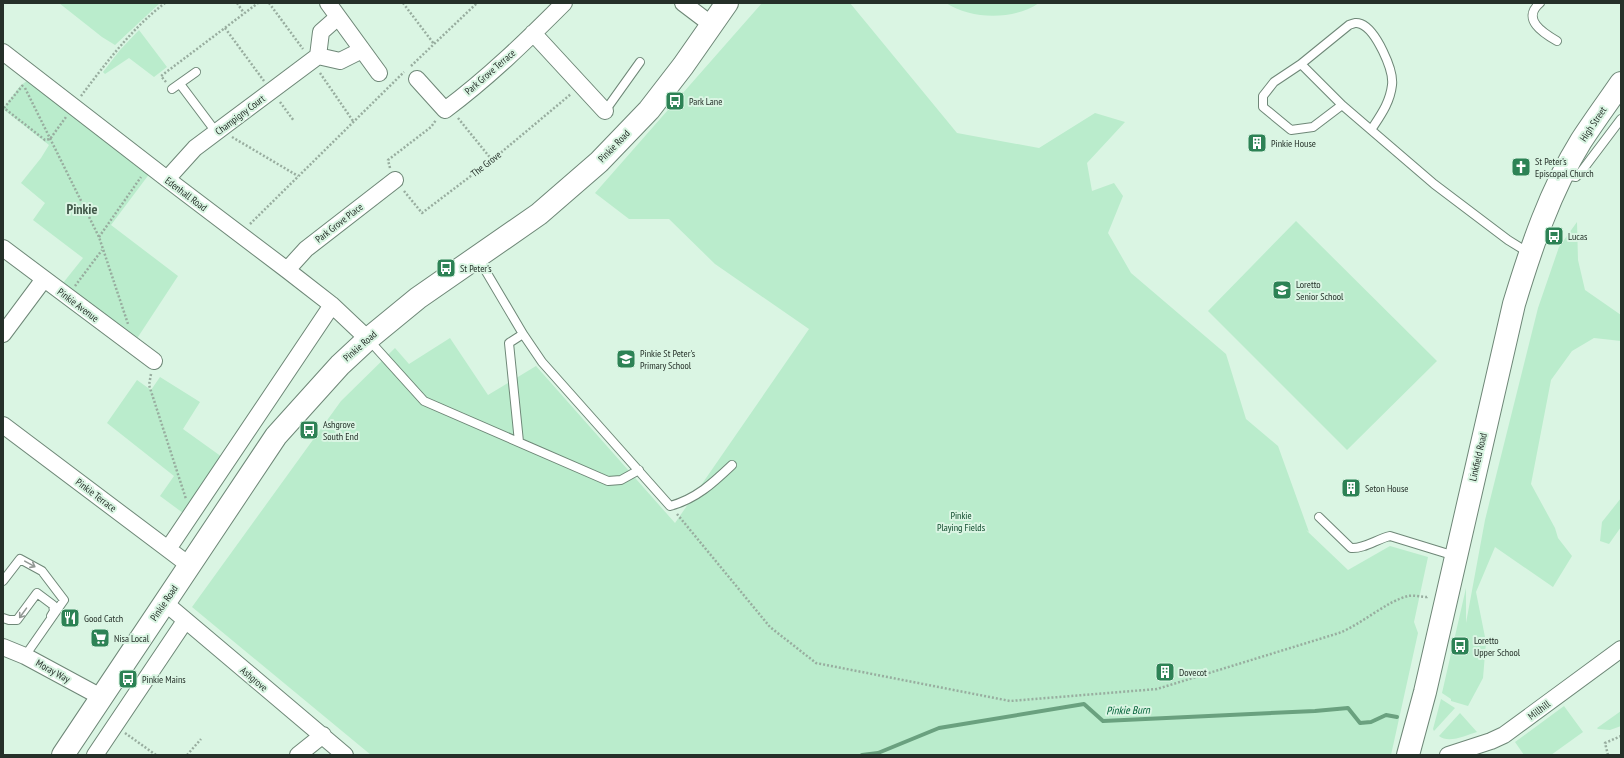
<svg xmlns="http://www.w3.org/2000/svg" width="1624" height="758" font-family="'PT Sans Narrow',sans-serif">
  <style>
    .green { fill: #baeccc }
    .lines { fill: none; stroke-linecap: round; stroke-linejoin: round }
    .stream { stroke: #6aa17f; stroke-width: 4 }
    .lane-casing { stroke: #6e8777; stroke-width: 10 }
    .street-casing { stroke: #6e8777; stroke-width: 18 }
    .secondary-casing { stroke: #6e8777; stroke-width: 24 }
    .primary-casing { stroke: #6e8777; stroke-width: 24 }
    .path { stroke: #98ad9f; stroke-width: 2.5; stroke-dasharray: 2 2; stroke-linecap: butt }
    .lane { stroke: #fff; stroke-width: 8 }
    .street { stroke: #fff; stroke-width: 16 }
    .secondary { stroke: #fff; stroke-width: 22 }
    .primary { stroke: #fff; stroke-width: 22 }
    .oneway { stroke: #929894 }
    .labels { text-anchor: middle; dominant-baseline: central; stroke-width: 4; stroke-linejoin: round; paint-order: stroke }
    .street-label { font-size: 10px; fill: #253029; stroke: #daf5e3 }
    .poi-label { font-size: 10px; fill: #253029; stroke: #daf5e3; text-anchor: start }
    .park-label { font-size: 10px; fill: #0f492c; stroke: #daf5e3 }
    .water-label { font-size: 11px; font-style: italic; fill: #026138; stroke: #daf5e3 }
    .district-label { font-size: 14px; font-weight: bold; fill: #42594a; stroke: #daf5e3 }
  </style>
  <rect width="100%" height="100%" fill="#daf5e3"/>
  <!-- green -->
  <path class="green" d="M59,3h101l-45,42 -13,-8z
    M762,3h88l107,130 82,15 56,-35 30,9 -38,41 5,28 22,-8 9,13 -15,37 23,40 95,81 20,65 32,27 31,86 -3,-2 42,40 42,-24 38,11 -14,65 4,11 -27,122h-1020l-179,-148 149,-206 54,-53 14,16 41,-26 38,57 48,-29 139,157 134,-194 -94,-65 -46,-45h-40l-34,-26z
    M946,3h93c-25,17 -67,17 -93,0z
    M139,30l28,37 -13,10 -25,-19 -24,16 -2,-2 17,-22z
    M28,80l122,93 -39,52 67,51 -42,64 -2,-4 -9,-3 -62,-50 20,-25 -50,-38 12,-17 -24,-20 20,-25 8,-13 -46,-36 17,-23z
    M1296,221l141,140 -90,89 -139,-139z
    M1577,222l1,38 7,30 36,25v26l-27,-3 -22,13 -21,29 -20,104 24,44 3,10 14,18 -19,31 -58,-40 -19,45 10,50 -3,36 -15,28 -17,-5v-2l-9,-6 24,-105v35l19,-103 53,-212 21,-61z
    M160,377l40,25 -17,27 39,28 -39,56 -23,-17 14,-20 -67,-53 30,-43 14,10z
    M1621,498v29l-12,17 -9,-3 2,-19z
    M1441,699l14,9 -21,23 -1,-2z
    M1564,706l19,26 -32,23h-27l-9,-13z
    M1621,711v15l-11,4 -12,-1 -1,-1z
    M1460,713l17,19c-11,3 -28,12 -38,4z"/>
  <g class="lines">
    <!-- stream -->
    <path class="stream" d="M862,755l16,-2 61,-25 145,-24 19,17 212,-10 33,-3 12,15 11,-1 15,-7 11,2"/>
    <defs>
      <path id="lane" d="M1540,3c-19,16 3,30 17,38
        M1301,64l48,-39c5,-2 7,-3 12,-1 15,6 33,46 31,61 -2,18 -12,31 -21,45
        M180,84l36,48
        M172,89l24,-17
        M1342,105l-41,-41 -27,18 -11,14v11l28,23 22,-3 29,-22 92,79 74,56 21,13
        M605,111l35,-49
        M1564,175l12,2 5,-5 40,-53
        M478,258l45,76 19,28 128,144c26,-7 43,-23 62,-41
        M368,339l56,62 184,80 13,-1 18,-10
        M519,442l-10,-99 14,-9
        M1319,517l32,31c13,1 26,-9 39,-12l65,20
        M3,581l17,-22 22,12 22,29 -39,56
        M3,618l6,2h8l20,-27 16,12 1,6 -3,5"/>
      <path id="street" d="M328,3l51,70
        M683,3l29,22
        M533,33l72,78
        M3,52l164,127 120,91 45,35 36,34
        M318,56l22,5 22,-11
        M417,79l28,31c43,-32 81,-69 119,-107
        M167,179l28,-31 123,-92 3,-24 17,-15
        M3,248l151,113
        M287,270l19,-21 89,-69
        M3,334l41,-55
        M3,425l186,140
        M168,549l164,-244
        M164,602l181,153
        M3,647l22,9 76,41
        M95,755l90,-134
        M298,755l25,-20
        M1448,755l43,-14 13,-6 117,-86"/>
      <path id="secondary" d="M63,755l213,-319 64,-71 28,-26 50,-41 121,-84 60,-52 50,-52 34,-44 44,-63"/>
      <path id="primary" d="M1408,755l17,-63 89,-388c17,-56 36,-113 67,-163 13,-20 27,-39 40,-58"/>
    </defs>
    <!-- lane casing -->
    <use href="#lane" class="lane-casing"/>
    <!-- street casing -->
    <use href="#street" class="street-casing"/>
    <!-- secondary casing -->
    <use href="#secondary" class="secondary-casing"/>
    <!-- primary casing -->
    <use href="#primary" class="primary-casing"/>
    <!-- path -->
    <path class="path" d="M237,3l7,10
      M269,3l34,46
      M403,3l31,41
      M225,28l39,53
      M411,66l66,-63
      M320,73l33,48
      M166,82l-5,-6 97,-73
      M23,85l-19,23 41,32 5,-1 16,-22
      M25,88l74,149 29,87
      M81,96c25,-33 51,-68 84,-93
      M280,102l14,19
      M458,118l34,42
      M232,137l66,39
      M390,168l-2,-8 43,-33 5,-7
      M404,191l18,22 70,-53 79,-66
      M250,224l154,-152
      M99,237l42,-60
      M75,286l27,-36
      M151,374l-2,11 37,114
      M677,514l93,113 46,36 194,38 147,-12 182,-56c23,-9 48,-32 69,-37 6,-1 14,1 19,1l1,-1
      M125,733l31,22
      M187,755l14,-16
      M1608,755l-3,-12 16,-7"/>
    <!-- lane -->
    <use href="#lane" class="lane"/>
    <!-- street -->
    <use href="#street" class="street"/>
    <!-- secondary -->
    <use href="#secondary" class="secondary"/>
    <!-- primary -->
    <use href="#primary" class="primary"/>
  </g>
  <!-- one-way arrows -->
  <defs><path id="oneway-shaft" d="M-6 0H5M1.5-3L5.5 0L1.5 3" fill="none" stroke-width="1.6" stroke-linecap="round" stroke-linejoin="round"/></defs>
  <g class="oneway">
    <use href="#oneway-shaft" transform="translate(30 564) rotate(29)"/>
    <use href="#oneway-shaft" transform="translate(23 613) rotate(126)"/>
  </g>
  <!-- icons -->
  <defs>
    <symbol id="bus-square" viewBox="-11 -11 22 22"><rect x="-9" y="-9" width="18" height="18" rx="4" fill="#2d8255" stroke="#daf5e3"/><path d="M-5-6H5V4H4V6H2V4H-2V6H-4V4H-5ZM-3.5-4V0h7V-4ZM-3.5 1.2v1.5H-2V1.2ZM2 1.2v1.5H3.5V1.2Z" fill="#fff"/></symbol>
    <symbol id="building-square" viewBox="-11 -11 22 22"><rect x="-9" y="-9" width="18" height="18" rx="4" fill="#2d8255" stroke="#daf5e3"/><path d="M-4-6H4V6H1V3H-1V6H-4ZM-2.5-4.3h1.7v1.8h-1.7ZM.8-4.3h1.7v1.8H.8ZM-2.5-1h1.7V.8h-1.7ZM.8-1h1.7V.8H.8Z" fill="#fff"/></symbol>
    <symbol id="church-square" viewBox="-11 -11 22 22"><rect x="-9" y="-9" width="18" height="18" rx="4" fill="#2d8255" stroke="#daf5e3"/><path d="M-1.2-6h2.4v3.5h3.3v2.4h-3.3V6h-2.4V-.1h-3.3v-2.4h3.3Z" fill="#fff"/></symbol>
    <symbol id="school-square" viewBox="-11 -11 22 22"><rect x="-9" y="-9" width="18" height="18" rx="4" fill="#2d8255" stroke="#daf5e3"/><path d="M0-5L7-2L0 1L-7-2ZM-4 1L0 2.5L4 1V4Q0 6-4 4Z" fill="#fff"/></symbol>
    <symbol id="restaurant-square" viewBox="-11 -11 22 22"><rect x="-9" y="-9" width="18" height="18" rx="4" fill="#2d8255" stroke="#daf5e3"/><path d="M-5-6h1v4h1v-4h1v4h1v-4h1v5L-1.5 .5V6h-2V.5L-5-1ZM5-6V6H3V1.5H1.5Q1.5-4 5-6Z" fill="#fff"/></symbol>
    <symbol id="supermarket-square" viewBox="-11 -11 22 22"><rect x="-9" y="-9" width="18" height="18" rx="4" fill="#2d8255" stroke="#daf5e3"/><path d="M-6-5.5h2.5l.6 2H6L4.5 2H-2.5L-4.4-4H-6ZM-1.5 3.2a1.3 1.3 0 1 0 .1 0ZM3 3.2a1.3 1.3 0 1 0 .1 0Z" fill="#fff"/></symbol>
  </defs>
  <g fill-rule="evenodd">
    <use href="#bus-square" x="664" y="90" width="22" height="22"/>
    <use href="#building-square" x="1246" y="132" width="22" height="22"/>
    <use href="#church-square" x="1510" y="156" width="22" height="22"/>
    <use href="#bus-square" x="1543" y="225" width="22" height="22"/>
    <use href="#bus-square" x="435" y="257" width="22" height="22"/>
    <use href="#school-square" x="1271" y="279" width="22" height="22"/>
    <use href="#school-square" x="615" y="348" width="22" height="22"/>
    <use href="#bus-square" x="298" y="419" width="22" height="22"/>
    <use href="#building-square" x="1340" y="477" width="22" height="22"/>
    <use href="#restaurant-square" x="59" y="607" width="22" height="22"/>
    <use href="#supermarket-square" x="89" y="627" width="22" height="22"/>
    <use href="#bus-square" x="1449" y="635" width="22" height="22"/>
    <use href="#building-square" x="1154" y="661" width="22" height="22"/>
    <use href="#bus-square" x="117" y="668" width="22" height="22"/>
  </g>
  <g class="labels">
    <!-- street labels -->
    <g class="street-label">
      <text transform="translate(490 72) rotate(-41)">Park Grove Terrace</text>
      <text transform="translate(240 115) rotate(-37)">Champigny Court</text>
      <text transform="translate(1593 124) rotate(-56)">High Street</text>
      <text transform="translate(614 146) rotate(-46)">Pinkie Road</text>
      <text transform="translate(486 164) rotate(-38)">The Grove</text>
      <text transform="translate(186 194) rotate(37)">Edenhall Road</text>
      <text transform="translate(339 223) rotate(-38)">Park Grove Place</text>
      <text transform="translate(78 305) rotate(37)">Pinkie Avenue</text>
      <text transform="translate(360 346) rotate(-41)">Pinkie Road</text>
      <text transform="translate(1478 457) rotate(-77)">Linkfield Road</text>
      <text transform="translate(96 495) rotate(37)">Pinkie Terrace</text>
      <text transform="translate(164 603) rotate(-56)">Pinkie Road</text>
      <text transform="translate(53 671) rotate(29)">Moray Way</text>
      <text transform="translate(254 679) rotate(40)">Ashgrove</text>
      <text transform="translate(1539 710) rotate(-37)">Millhill</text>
    </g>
    <!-- poi labels -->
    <g class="poi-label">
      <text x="689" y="101">Park Lane</text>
      <text x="1271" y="143">Pinkie House</text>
      <text x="1535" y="161">St Peter's<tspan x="1535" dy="12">Episcopal Church</tspan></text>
      <text x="1568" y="236">Lucas</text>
      <text x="460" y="268">St Peter's</text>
      <text x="1296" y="284">Loretto<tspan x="1296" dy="12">Senior School</tspan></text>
      <text x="640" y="353">Pinkie St Peter's<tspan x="640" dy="12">Primary School</tspan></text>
      <text x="323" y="424">Ashgrove<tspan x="323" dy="12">South End</tspan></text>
      <text x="1365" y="488">Seton House</text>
      <text x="84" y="618">Good Catch</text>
      <text x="114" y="638">Nisa Local</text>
      <text x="1474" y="640">Loretto<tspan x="1474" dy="12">Upper School</tspan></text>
      <text x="1179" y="672">Dovecot</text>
      <text x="142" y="679">Pinkie Mains</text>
    </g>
    <!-- park labels -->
    <g class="park-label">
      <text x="961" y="515">Pinkie<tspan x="961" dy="12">Playing Fields</tspan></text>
    </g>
    <!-- water labels -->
    <g class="water-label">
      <text transform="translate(1128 710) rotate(-1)">Pinkie Burn</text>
    </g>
    <!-- district labels -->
    <g class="district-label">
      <text x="82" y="209">Pinkie</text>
    </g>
  </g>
  <!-- border -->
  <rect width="1624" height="758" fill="none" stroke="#253029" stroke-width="8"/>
</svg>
